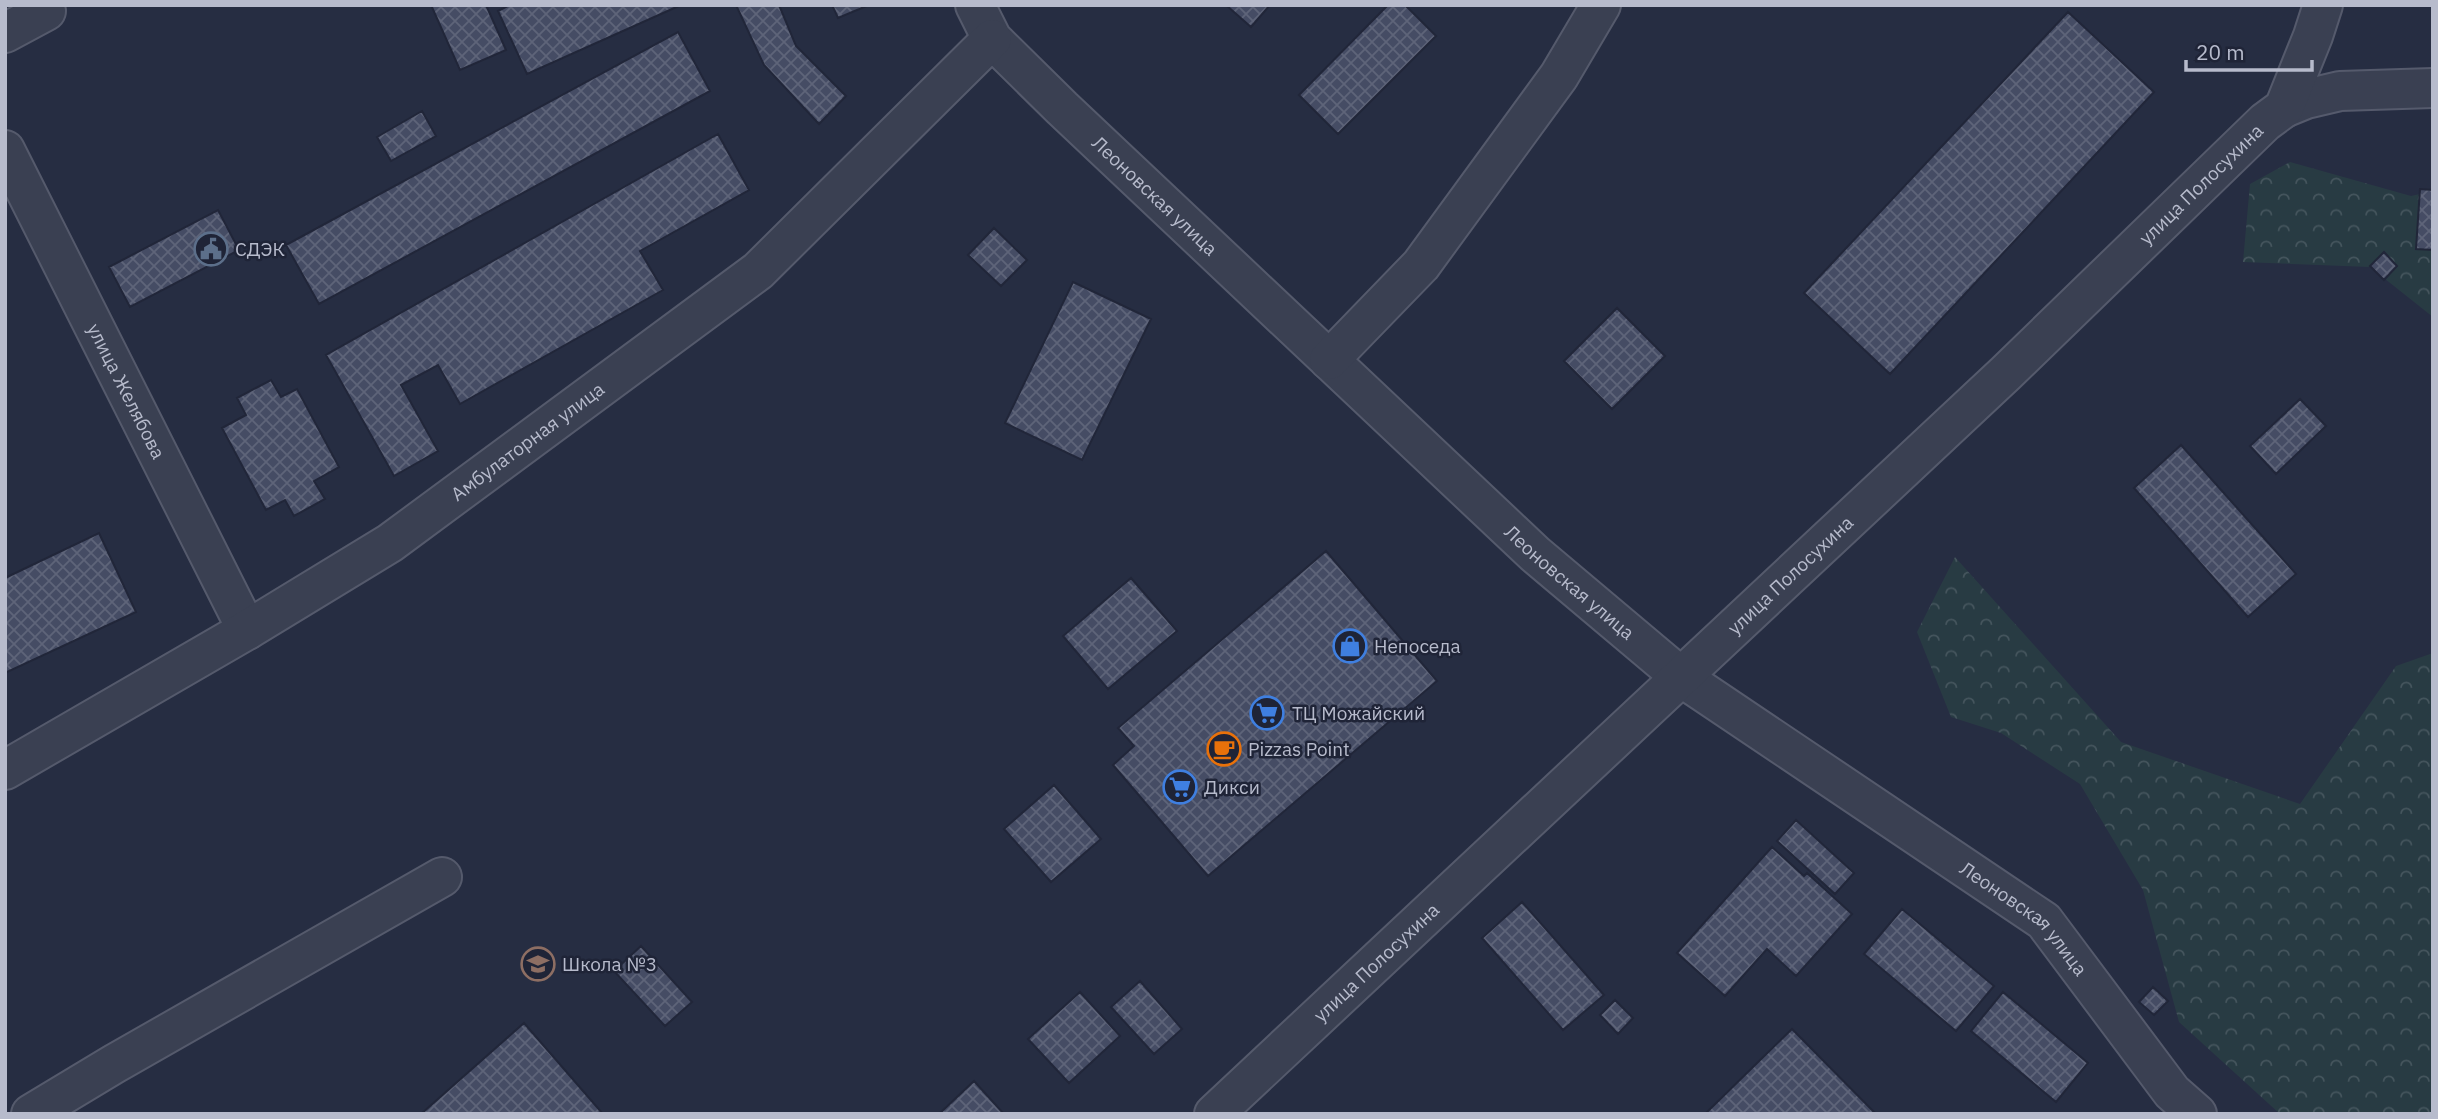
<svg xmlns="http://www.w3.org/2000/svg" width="2438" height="1119" font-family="'IBM Plex Sans',sans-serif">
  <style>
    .forest { fill: url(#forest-crowns) }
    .building { fill: url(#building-cross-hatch); stroke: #212639; stroke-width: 2 }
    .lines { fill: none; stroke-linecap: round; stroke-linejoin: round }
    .minor-casing { stroke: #555a6c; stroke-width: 42 }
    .minor { stroke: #3a4052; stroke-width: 38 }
    .labels { text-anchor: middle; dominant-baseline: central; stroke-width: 5; stroke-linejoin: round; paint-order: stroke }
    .street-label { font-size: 19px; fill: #b7bbcc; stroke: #1f2437 }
    .poi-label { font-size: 19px; fill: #b7bbcc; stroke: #1f2437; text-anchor: start }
  </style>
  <defs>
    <pattern id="forest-crowns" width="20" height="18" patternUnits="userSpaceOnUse" patternTransform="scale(1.75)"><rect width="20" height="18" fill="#283b43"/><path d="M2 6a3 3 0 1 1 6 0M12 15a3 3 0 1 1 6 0" fill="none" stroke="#45555d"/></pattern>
    <pattern id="building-cross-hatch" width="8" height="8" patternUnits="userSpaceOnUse" patternTransform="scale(1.75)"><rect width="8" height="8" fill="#454c64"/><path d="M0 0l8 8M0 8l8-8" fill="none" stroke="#5e6479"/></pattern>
  </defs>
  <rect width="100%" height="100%" fill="#262d42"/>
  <!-- forest -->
  <path class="forest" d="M2290,162l121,34 22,-5v126l-63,-50 -127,-5 7,-78z
    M1955,557l166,185 179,62 96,-138 37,-13v461h-153l-101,-92 -36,-132 -63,-106 -79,-51 -50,-16 -34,-85z"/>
  <!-- building -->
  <path class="building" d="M431,5h55l20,45 -46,20z
    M510,5h171l-154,69 -29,-63z
    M736,5h43l17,41 50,50 -27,28 -55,-59z
    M832,5h37l-31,13z
    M1226,5h44l-19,22z
    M1388,5h17l31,31 -98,98 -39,-39z
    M2068,12l86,80 -264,282 -86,-81z
    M678,32l32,59 -391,213 -33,-59z
    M422,111l14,25 -45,25 -14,-24z
    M718,134l31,56 -109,61 23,39 -203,114 -22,-39 -37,20 37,66 -44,25 -68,-121z
    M2420,189l13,1v60l-17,-1z
    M218,210l21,40 -109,57 -21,-40z
    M994,228l33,32 -26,26 -33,-31z
    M2384,252l13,14 -13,14 -14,-14z
    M1073,282l78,37 -69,141 -77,-37z
    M1617,308l48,48 -53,53 -48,-48z
    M271,380l10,17 16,-8 42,78 -25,14 11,18 -31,17 -9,-16 -19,10 -44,-82 24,-13 -9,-17z
    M2300,399l26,27 -50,48 -26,-28z
    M2181,445l115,129 -48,43 -114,-129z
    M99,533l37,79 -131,61v-95z
    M1326,551l111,130 -229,195 -95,-111 21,-19 -16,-18z
    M1131,578l46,53 -69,58 -45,-53z
    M1054,785l47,54 -50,43 -47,-53z
    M1796,820l58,53 -19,21 -58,-53z
    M1772,847l32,29 3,-3 45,41 -56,62 -29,-27 -42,47 -48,-43z
    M1522,902l82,93 -41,35 -81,-92z
    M1902,909l92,77 -38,45 -92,-77z
    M641,946l51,56 -27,24 -51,-55z
    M1140,981l42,48 -28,25 -43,-47z
    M2153,987l15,14 -14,14 -15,-13z
    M1080,992l40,44 -51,47 -41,-44z
    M2003,992l85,71 -32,39 -85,-71z
    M1615,1000l18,18 -15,16 -18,-19z
    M524,1023l79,91h-182z
    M1792,1029l84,85h-171z
    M974,1081l30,33h-65z"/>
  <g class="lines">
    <defs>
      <g id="minor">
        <path id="s1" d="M975,5l17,34 70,69 473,446 146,123 363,244 128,171 25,22"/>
        <path d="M5,33l41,-22"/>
        <path d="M2284,108l22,-9 34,-8 93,-3"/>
        <path id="s2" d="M5,150l242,480"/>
        <path d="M1329,360l92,-95 138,-189 42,-71"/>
        <path id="s3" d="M5,770l242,-140 143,-87 368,-272 234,-232"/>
        <path d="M31,1114l83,-50 328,-187"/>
        <path id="s4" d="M1214,1114l792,-741 259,-251 19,-14 29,-72 10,-31"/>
      </g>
    </defs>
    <!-- minor casing -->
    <use href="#minor" class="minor-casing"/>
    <!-- minor -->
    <use href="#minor" class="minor"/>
  </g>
  <!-- icons -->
  <defs>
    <symbol id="civic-ring" viewBox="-11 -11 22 22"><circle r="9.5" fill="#1f2437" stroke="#5c6f8a" stroke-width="1.5"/><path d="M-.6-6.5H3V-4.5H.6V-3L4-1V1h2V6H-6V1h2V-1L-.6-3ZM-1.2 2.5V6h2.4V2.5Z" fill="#5c6f8a"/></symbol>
    <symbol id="shop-ring" viewBox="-11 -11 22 22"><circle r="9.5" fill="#1f2437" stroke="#3f7fe0" stroke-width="1.5"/><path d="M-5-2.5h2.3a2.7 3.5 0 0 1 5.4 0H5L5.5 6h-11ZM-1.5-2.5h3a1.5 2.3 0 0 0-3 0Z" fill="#3f7fe0"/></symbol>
    <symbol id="supermarket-ring" viewBox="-11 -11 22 22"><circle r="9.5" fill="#1f2437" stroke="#3f7fe0" stroke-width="1.5"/><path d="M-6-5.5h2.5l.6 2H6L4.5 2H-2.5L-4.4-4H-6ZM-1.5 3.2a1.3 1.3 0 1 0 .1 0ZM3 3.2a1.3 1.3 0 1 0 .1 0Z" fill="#3f7fe0"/></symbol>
    <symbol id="cafe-ring" viewBox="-11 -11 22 22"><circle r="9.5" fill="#1f2437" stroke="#e8710a" stroke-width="1.5"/><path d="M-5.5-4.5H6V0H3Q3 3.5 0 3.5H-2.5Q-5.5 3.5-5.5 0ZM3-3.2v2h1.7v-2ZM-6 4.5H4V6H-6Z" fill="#e8710a"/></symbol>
    <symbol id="school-ring" viewBox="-11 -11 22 22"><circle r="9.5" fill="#1f2437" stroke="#8d6e63" stroke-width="1.5"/><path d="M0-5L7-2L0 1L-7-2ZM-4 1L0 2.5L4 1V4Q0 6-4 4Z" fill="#8d6e63"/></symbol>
  </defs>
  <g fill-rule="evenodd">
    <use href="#civic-ring" x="192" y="230" width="38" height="38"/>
    <use href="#shop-ring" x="1331" y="627" width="38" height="38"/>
    <use href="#supermarket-ring" x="1248" y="694" width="38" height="38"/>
    <use href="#cafe-ring" x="1205" y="730" width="38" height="38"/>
    <use href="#supermarket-ring" x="1161" y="768" width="38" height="38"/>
    <use href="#school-ring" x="519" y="945" width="38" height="38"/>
  </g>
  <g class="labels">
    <!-- street labels -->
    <g class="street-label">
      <text stroke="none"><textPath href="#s4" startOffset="1356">улица Полосухина</textPath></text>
      <text stroke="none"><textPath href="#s1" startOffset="264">Леоновская улица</textPath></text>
      <text stroke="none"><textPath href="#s2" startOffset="270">улица Желябова</textPath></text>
      <text stroke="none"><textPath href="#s3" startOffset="618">Амбулаторная улица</textPath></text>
      <text stroke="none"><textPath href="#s4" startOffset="789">улица Полосухина</textPath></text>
      <text stroke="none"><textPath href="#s1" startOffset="831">Леоновская улица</textPath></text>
      <text stroke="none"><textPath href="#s1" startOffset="1398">Леоновская улица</textPath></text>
      <text stroke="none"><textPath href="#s4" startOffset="222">улица Полосухина</textPath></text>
    </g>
    <!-- poi labels -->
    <g class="poi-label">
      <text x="235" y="249">СДЭК</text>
      <text x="1374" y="646">Непоседа</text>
      <text x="1292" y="713">ТЦ Можайский</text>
      <text x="1248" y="749">Pizzas Point</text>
      <text x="1204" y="787">Дикси</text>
      <text x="562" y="964">Школа №3</text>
    </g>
  </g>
  <!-- border -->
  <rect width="2438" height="1119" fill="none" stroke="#b7bbcc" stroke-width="14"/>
  <!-- scale -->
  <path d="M2186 60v10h126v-10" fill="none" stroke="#b7bbcc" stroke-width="3.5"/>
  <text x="2196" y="60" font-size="21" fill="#b7bbcc" stroke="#1f2437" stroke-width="5" paint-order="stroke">20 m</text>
</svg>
